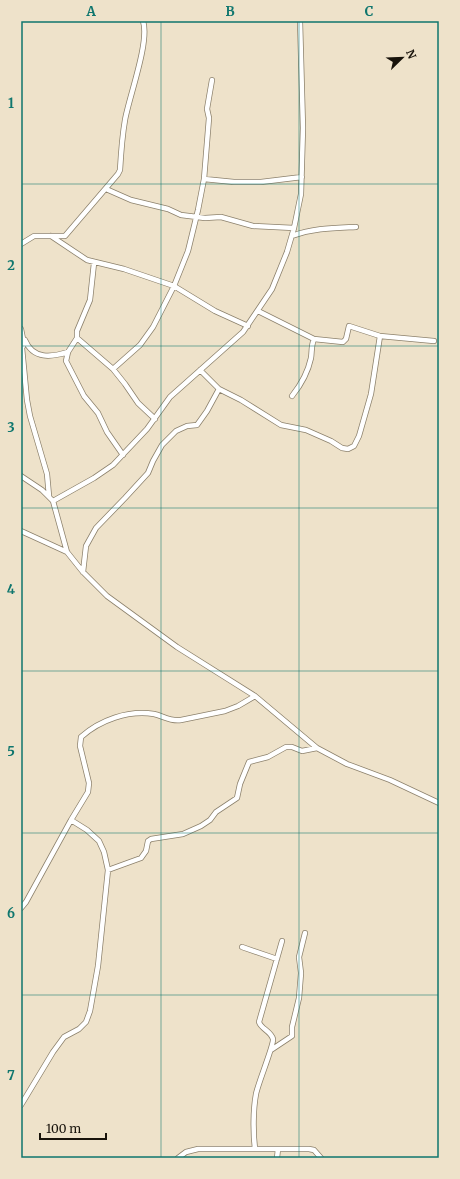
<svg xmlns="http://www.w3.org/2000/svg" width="460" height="1179" font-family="Merriweather,serif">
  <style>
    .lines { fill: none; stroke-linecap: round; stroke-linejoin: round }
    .street-casing { stroke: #8c816c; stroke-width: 6 }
    .street { stroke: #fff; stroke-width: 4.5 }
    .grid { fill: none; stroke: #0f766e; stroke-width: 1; stroke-opacity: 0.55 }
    .neatline { fill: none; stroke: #0f766e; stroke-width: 1.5 }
    .grid-label { font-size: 13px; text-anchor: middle; font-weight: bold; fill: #0f766e }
  </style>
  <rect width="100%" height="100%" fill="#eee2ca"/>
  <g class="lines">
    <defs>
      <path id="street" d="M204,179l30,3h27l41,-5
        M106,189l25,11 37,9 13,6 24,3 16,-1 32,9 41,2
        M51,236l36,24 37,9 50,17 41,25 33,15
        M292,236c21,-8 42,-8 64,-9
        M21,244l13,-8h31l53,-62 2,-4c1,-17 2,-33 5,-50 4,-23 25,-79 18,-99
        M94,263l-4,37 -13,31v7l-9,14 -2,9 18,35 14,17 9,19 16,23
        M258,311l56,28 29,3 3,-3 3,-13 31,10 54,5
        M21,329l3,15 -2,4 5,52 3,16 17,58 2,22
        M77,338l36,31 12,15 13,19 17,16
        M25,340c8,20 27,17 43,12
        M113,369l27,-24 13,-18 21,-41 14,-35 10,-41 6,-31 5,-61 -2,-9 5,-29
        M200,370l19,19 22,11 40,25 25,5 25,11 11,7 6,1 6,-3 5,-10 12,-42 9,-58
        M292,396c8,-10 16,-24 19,-38 1,-6 0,-12 3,-19
        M21,476l21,14 11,11 14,51 16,20 24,24 70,51 78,49 62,52 30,16 43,16 49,23
        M53,501l41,-23 19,-13 34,-36 23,-32 73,-65 29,-43 15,-37 7,-24 7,-34 2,-66 -3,-107
        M21,531l46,21
        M83,572l3,-26 10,-18 29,-30 23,-25 5,-12 9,-16 14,-14 11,-5 10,-1 10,-14 12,-22
        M108,870l33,-12 5,-7 2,-10 3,-2 32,-5 18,-8 9,-6 6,-8 21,-14 3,-14 9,-22 19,-5 18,-10h6l10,4 15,-3
        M21,908l5,-6 45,-82 17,-28 1,-9 -9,-37 1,-9c19,-17 47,-27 73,-23 9,2 17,8 27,6l44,-9 13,-5 17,-10
        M242,947l35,12
        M271,1050l21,-14v-9l7,-29 2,-25 -2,-16 6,-24
        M21,1105l32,-53 11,-15 15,-8 7,-7 4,-11 8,-45 10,-96 -4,-18 -5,-11 -12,-11 -16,-10
        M255,1149c-2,-16 -2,-39 1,-55 2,-11 18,-49 17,-55 -2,-8 -12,-10 -14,-17l23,-81
        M178,1158l8,-6 12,-3h111l5,1 7,8
        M277,1158l1,-9"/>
    </defs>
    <!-- street casing -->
    <use href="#street" class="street-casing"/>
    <!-- street -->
    <use href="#street" class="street"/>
  </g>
  <!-- grid -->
  <path class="grid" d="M161,21v1137M299,21v1137M21,184h418M21,346h418M21,508h418M21,671h418M21,833h418M21,995h418"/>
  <!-- border -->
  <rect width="460" height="1179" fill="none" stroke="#eee2ca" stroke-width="44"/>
  <!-- north arrow -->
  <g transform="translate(402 58) rotate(67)" stroke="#eee2ca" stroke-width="3" paint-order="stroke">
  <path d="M0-3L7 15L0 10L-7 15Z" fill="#18130b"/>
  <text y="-6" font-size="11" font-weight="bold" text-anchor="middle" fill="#18130b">N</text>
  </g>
  <!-- scale -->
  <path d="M40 1133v6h66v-6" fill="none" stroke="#18130b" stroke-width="2"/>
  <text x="46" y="1133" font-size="12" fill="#18130b" stroke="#eee2ca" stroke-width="3" paint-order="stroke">100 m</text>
  <rect x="22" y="22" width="416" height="1135" class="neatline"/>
  <g class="grid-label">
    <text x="91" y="16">A</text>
    <text x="230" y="16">B</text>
    <text x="369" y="16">C</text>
    <text x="11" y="108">1</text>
    <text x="11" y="270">2</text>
    <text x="11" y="432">3</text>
    <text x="11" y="594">4</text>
    <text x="11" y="756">5</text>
    <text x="11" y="918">6</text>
    <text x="11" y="1080">7</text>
  </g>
</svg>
